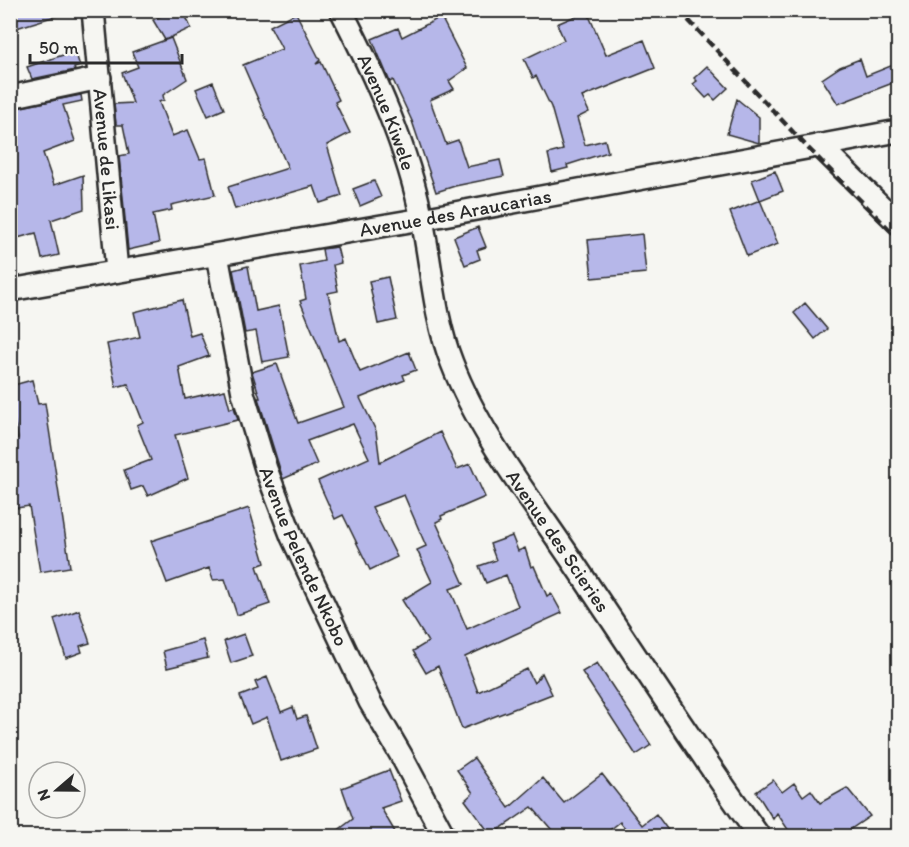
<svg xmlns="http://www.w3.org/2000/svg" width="909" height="847" font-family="Itim,sans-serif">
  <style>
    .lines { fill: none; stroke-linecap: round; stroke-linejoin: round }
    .stream { stroke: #618a9b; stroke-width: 6 }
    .building { fill: #b6b7e9; stroke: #2b2b2b; stroke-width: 1.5 }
    .minor-casing { stroke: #2b2b2b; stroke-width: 26 }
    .minor { stroke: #f6f6f2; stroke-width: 21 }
    .rail { stroke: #2b2b2b; stroke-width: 4.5; stroke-dasharray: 9 4.5; stroke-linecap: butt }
    .labels { text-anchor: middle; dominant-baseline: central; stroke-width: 5; stroke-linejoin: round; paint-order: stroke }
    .street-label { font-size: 20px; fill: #2b2b2b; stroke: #f6f6f2 }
  </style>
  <rect width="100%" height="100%" fill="#f6f6f2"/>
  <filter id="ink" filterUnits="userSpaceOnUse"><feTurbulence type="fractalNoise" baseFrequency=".0167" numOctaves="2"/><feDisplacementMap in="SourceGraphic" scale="12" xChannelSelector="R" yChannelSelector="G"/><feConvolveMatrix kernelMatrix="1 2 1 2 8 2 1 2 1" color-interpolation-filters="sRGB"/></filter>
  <g filter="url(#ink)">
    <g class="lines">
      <!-- stream -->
      <path class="stream" d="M87,836l10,-4 1,4"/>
    </g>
    <!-- building -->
    <path class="building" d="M10,10h51l1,4 -52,16z
      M172,10h11l8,18 -26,12 -12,-20z
      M587,11l19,44 38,-15 11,28 -73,29 7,15 -12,6 8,27 20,-5 3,12 -41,13 1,3 -16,4 -4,-18 15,-4 -12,-43 -15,-31 -3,2 -9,-19 40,-19 -7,-16z
      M296,13l24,47 -4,4 5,-2 18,38 -4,2 15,31 -23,12 15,51 -22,7 -6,-17 -79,23 -7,-22 60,-19 -45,-103 39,-16 -12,-23z
      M441,17l26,51 -18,13 5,8 -24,11 16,44 12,-4 9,27 33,-7 4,16 -49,10 -19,6 -24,-71 -19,-41 -3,2 -18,-43 26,-11 4,9z
      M171,38l16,41 -24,16 1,5 -5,2 13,34 16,-6 12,29 6,-1 9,37 -44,10 1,5 -19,4 6,29 -31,7 -9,-94 10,-2 -6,-29h-7l-2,-21 19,-1 -11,-30 16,-6 -6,-15z
      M75,51l5,15 -6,2 1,2 -43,9 -5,-12z
      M860,59l6,17 32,-13v18l-60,23 -16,-25 18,-12z
      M707,66l21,22 -13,12 -5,-5 -4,3 -13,-14 4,-3 -3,-3z
      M213,82l11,27 -16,7 -12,-27z
      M81,95l1,6 -19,4 12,36 -32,12 11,32 29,-10 1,34 -33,11 8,35 -17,4 -6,-26 -26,7v-131z
      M737,99l22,18v26l-32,-9z
      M775,171l8,20 -23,9 -8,-20z
      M374,181l7,16 -21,9 -7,-17z
      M760,200l18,44 -31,12 -17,-44z
      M478,227l8,20 -9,3 3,9 -15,6 -11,-28z
      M642,234l4,39 -54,5 -4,-38z
      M337,247l4,16 -8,2 5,26 -10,2 11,48 7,-3 14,34 49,-20 7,18 -13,5 2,5 -45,18 16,33 4,31 60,-30 17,37 13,-5 15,33 -44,19 1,3 -6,3 28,62 -14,5 17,40 51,-23 -12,-31 -20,8 -7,-17 17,-6 -6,-16 22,-8 6,15 7,-3 6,19 3,-1 13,30 4,-3 11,20 -97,44 13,35 49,-23 7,14 8,-10 10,21 -90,35 -24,-63 -12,7 -13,-22 15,-9 -26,-42 30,-18 -15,-32 9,-4 -22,-51 -32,12 25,50 -27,13 -27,-55 -8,4 -17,-38 51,-23 -16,-34 -46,17 10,23 -34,15 -25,-81h2l-8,-26 25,-8 21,59 46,-16 -44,-106 6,-2 -6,-33 24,-5 -2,-12z
      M248,266l8,45 23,-5 10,51 -27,5 -6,-31 -11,2 -12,-63z
      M388,277l9,43 -19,4 -9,-43z
      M182,300l8,36 10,-3 9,23 -30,11 6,32 40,-9 5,19 4,-2 4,13 -63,15 13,43 -40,18 -5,-10 -12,4 -7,-20 27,-10 -14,-35 6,-3 -15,-38 -12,3 -9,-43 33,-7 -6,-25z
      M805,303l22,26 -12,10 -21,-26z
      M32,380l6,24 7,-1 25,164 -30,5 -11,-66 -19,3v-70l8,-1 -8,-40v-12z
      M249,508l16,55 -8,3 13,38 -33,11 -12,-36 -12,1 -4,-12 -42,15 -16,-42z
      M79,610l11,33 -10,3 2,6 -16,6 -12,-39z
      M244,634l8,22 -21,7 -7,-22z
      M203,640l5,18 -41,10 -4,-17z
      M597,663l54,82 -15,10 -54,-83z
      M267,677l14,35 12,-5 4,12 9,-3 11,33 -36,12 -14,-44 -16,7 -11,-28 18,-7 -3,-7z
      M474,758l35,50 34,-30 21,25 38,-29 40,51 14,-11 17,23h-47l4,-3 -10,-12 -19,15h-43l-26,-30 -41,28 -26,-35 8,-7 -16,-23z
      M389,770l12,31 -20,7 17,29h-69l24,-18 -11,-31z
      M773,780l9,12 12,-9 9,13 8,-6 9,13 27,-15 23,28 -31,21h-46l-16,-24 -4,6 -17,-27z"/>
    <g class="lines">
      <defs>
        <g id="minor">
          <path id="s1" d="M93,10l24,261"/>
          <path id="s2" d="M341,10c34,66 67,138 81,210 10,48 12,98 30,143 28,73 82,140 125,205 60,89 119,181 182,268"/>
          <path d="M10,97l90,-19"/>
          <path d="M819,145l79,78"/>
          <path id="s3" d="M217,255l26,138 23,76 26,68 78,165 31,53 43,81"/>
          <path id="s4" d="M10,290l412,-71 476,-88"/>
        </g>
      </defs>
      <!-- minor casing -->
      <use href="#minor" class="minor-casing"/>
      <!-- minor -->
      <use href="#minor" class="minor"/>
      <!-- rail -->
      <path class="rail" d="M679,10l128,137 91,91"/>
    </g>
  </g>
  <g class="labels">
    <!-- street labels -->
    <g class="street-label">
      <text stroke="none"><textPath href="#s2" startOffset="112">Avenue Kiwele</textPath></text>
      <text stroke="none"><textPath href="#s1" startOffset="150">Avenue de Likasi</textPath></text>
      <text stroke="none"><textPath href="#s4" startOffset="452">Avenue des Araucarias</textPath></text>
      <text stroke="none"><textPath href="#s2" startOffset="580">Avenue des Scieries</textPath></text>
      <text stroke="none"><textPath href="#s3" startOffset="315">Avenue Pelende Nkobo</textPath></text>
    </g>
  </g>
  <!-- margin -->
  <rect width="909" height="847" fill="none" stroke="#f6f6f2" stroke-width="36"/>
  <rect x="18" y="18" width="873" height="811" fill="none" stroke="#2b2b2b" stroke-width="2" filter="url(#ink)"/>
  <!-- north arrow -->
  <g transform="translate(57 790) rotate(250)"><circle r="28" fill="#f6f6f2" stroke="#a5a5a2" stroke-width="1.5"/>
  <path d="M0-4.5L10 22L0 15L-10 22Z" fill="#2b2b2b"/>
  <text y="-9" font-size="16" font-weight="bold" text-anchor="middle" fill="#2b2b2b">N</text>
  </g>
  <!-- scale -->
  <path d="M30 54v9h152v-9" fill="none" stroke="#2b2b2b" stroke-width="3"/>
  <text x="39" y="54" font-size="18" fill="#2b2b2b" stroke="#f6f6f2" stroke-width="4.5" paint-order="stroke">50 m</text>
</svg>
